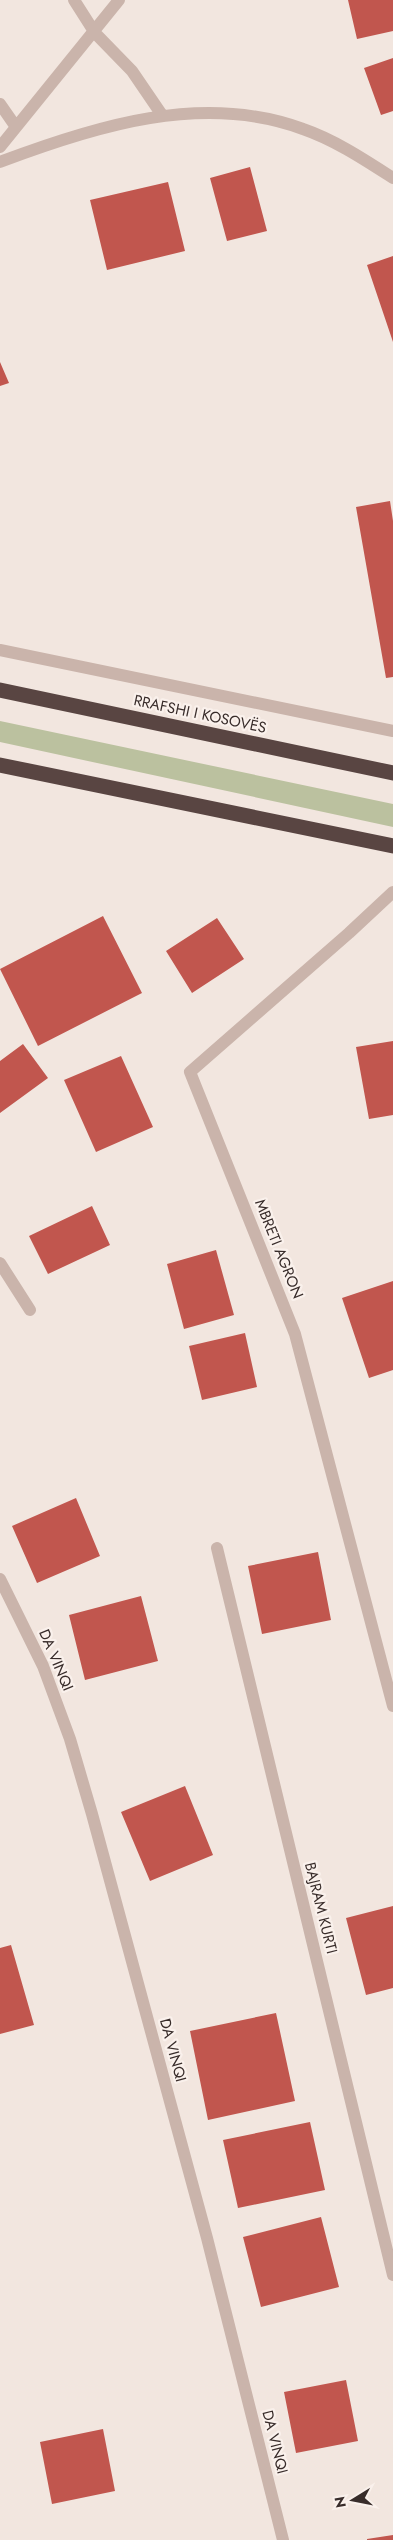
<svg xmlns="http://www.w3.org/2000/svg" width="393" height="2540" font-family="Jost,sans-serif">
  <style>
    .green { fill: #bbc19f }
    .building { fill: #c1564e }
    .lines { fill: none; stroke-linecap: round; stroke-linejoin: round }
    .minor { stroke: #cab4ab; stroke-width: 12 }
    .highway { stroke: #594542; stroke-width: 15 }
    .labels { text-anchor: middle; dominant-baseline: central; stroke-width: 4.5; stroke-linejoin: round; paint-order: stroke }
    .street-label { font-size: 15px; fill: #382c2a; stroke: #faf1ec }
  </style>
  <rect width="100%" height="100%" fill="#f2e6df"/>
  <!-- green -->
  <path class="green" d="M0,721l393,83v23l-393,-85z"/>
  <!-- building -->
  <path class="building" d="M348,0h45v31l-36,8z
    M393,58v53l-12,4 -17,-47z
    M250,167l17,64 -40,10 -17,-63z
    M168,182l17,69 -78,19 -17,-70z
    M393,256v86l-26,-77z
    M0,362l9,21 -9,3z
    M390,501l3,20v156l-7,1 -30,-171z
    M103,916l39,77 -104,53 -38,-77z
    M217,918l27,41 -52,34 -26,-42z
    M393,1041v74l-24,4 -13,-72z
    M23,1044l25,34 -48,35v-52z
    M121,1056l32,71 -57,25 -32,-72z
    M92,1206l18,39 -62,29 -19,-38z
    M216,1250l18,65 -50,14 -17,-65z
    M393,1281v89l-24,8 -27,-80z
    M245,1333l12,54 -55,13 -13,-54z
    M76,1498l24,58 -63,27 -25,-57z
    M318,1552l13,68 -69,14 -14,-68z
    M141,1596l17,65 -73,19 -16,-65z
    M185,1786l28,69 -63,26 -29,-69z
    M393,1906v82l-27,7 -20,-77z
    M11,1945l23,80 -34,9v-86z
    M276,2013l19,88 -87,19 -18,-89z
    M310,2122l15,68 -87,18 -15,-68z
    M321,2217l18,70 -78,20 -18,-70z
    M346,2380l12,61 -62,12 -12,-61z
    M103,2429l12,62 -63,13 -12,-62z
    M393,2535v5h-26v-1z"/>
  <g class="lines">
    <!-- minor -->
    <path class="minor" d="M74,0l21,33 37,38 30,44
      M0,104l16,23
      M0,147l119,-147
      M0,162c95,-36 203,-70 303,-33 32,11 62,31 90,49
      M0,650l393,81
      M393,892l-44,41 -159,139 105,262 98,372
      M0,1263l30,47
      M217,1548l176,727
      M0,1579l43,87 27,73 22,75 115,424 76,302"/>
    <!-- highway -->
    <path class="highway" d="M0,690l393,83
      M0,765l393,81"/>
  </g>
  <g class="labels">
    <!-- street labels -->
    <g class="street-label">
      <text transform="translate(200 714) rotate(12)">RRAFSHI I KOSOVËS</text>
      <text transform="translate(279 1249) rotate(68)">MBRETI AGRON</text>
      <text transform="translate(56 1660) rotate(67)">DA VINQI</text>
      <text transform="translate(321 1908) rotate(76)">BAJRAM KURTI</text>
      <text transform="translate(173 2050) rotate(75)">DA VINQI</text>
      <text transform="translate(275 2442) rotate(76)">DA VINQI</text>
    </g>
  </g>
  <!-- north arrow -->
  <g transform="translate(353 2500) rotate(260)" stroke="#faf1ec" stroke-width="4" paint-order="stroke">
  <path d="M0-4L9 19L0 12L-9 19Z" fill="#382c2a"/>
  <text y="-8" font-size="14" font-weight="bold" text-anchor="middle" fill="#382c2a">N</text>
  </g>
</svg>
